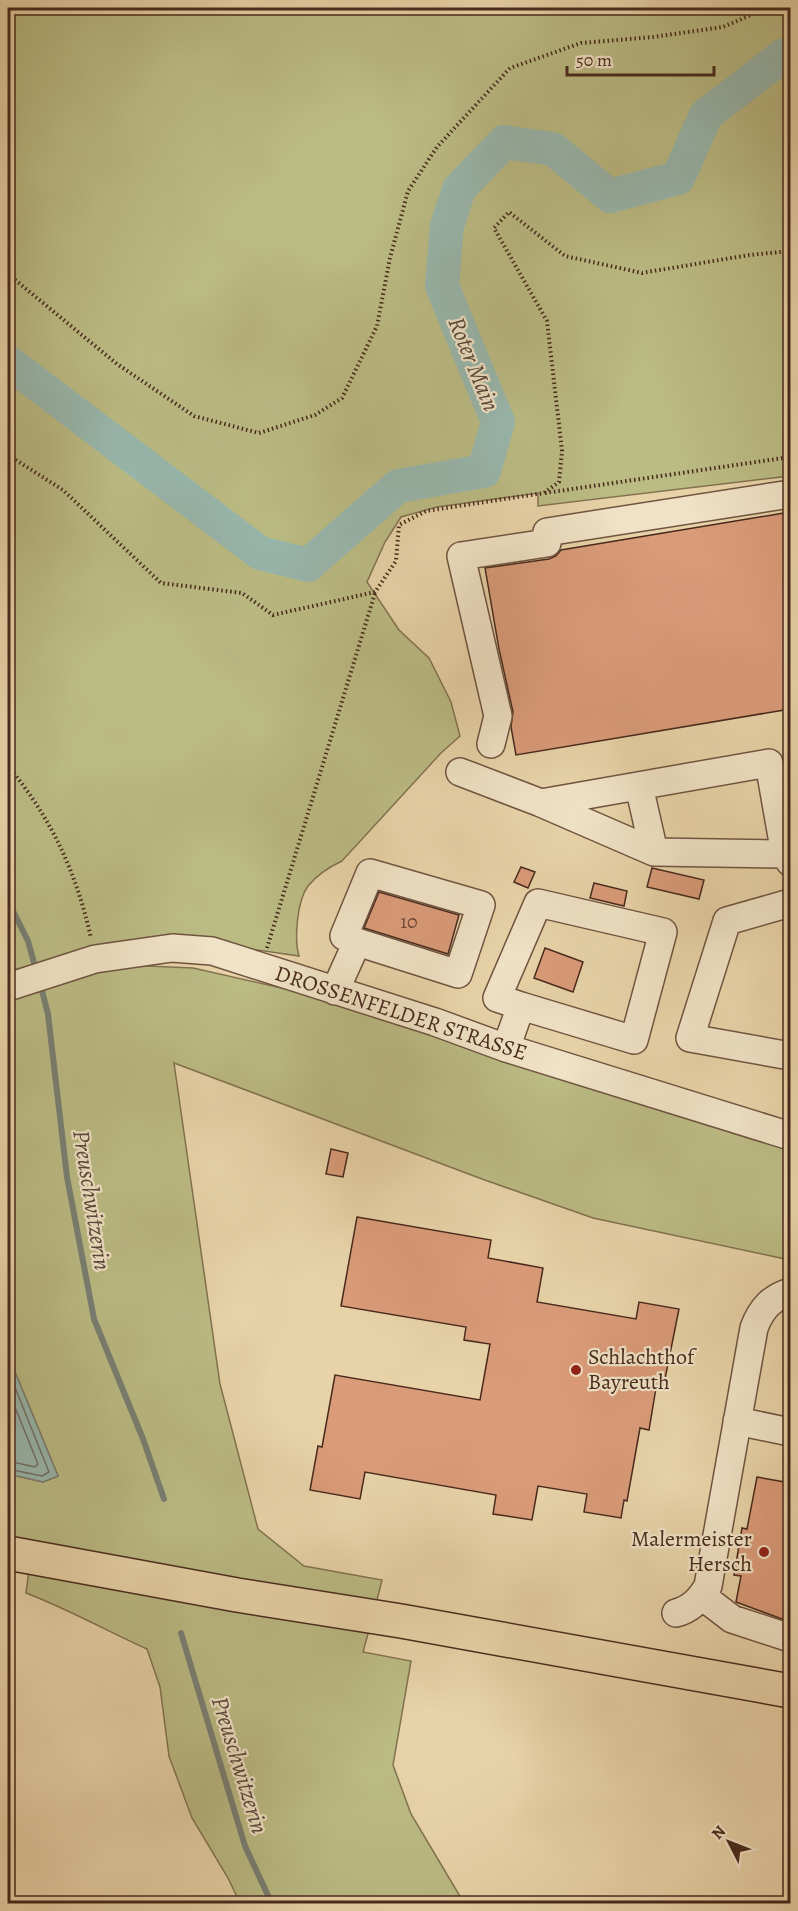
<svg xmlns="http://www.w3.org/2000/svg" width="798" height="1911" font-family="Alegreya,serif">
  <style>
    .green { fill: #bbbb84; stroke: #827250; stroke-width: 1.5 }
    .water { fill: #98b7ad; stroke: #787f73; stroke-width: 1.5 }
    .lines { fill: none; stroke-linecap: round; stroke-linejoin: round }
    .shore { stroke: #707065; stroke-width: 1.5 }
    .stream { stroke: #787f73; stroke-width: 6 }
    .river { stroke: #98b7ad; stroke-width: 34 }
    .building { fill: #da9b79; stroke: #482a1d; stroke-width: 1.5 }
    .minor-casing { stroke: #705440; stroke-width: 30 }
    .major-casing { stroke: #482a1d; stroke-width: 36 }
    .path { stroke: #482a1d; stroke-width: 4; stroke-dasharray: 1.5 3; stroke-linecap: butt }
    .minor { stroke: #f0e2c6; stroke-width: 27 }
    .major { stroke: #e8d3a8; stroke-width: 33 }
    .poi-dot { fill: #8f2418; stroke: #f0e2c6; stroke-width: 2 }
    .labels { text-anchor: middle; dominant-baseline: central; stroke-width: 4.5; stroke-linejoin: round; paint-order: stroke }
    .number-label { font-size: 20px; fill: #6c4634 }
    .street-label { font-size: 22px; fill: #482a1d; stroke: #f0e2c6 }
    .poi-label { font-size: 22px; fill: #482a1d; stroke: #f0e2c6; text-anchor: start }
    .water-label { font-size: 24px; font-style: italic; fill: #58463a; stroke: #f0e2c6 }
  </style>
  <rect width="100%" height="100%" fill="#e8d3a8"/>
  <filter id="stains"><feTurbulence type="fractalNoise" baseFrequency=".00333" numOctaves="4"/><feColorMatrix values="0 0 0 0 .2 0 0 0 0 .09 0 0 0 0 .02 0 0 0 .5 -.17"/></filter>
  <radialGradient id="worn" r=".72"><stop offset=".6" stop-color="#630" stop-opacity="0"/><stop offset="1" stop-color="#630" stop-opacity=".3"/></radialGradient>
  <!-- green -->
  <path class="green" d="M8,8h782v468l-252,30v-13l-101,14 -36,10 -16,25 -18,40 32,48 30,28 22,44 9,34 -19,17 -99,108c-13,6 -25,14 -34,25 -11,15 -14,53 -9,70l-131,-19 -60,6 -89,29 -11,-12z
    M124,965l69,3 111,25 486,156v111l-197,-42 -111,-39 -308,-116 46,321 38,145 46,37 78,14 -6,24 -368,-65v-65l35,8 15,-6 -50,-121v-357l77,-25z
    M29,1570l340,60 -6,22 48,9 -18,104 18,49 53,89h-224l-12,-25 -36,-60 -23,-62 -9,-69 -13,-38c-40,-18 -79,-40 -121,-56z"/>
  <!-- water -->
  <path class="water" d="M8,1355l50,121 -15,6 -35,-8z"/>
  <g class="lines">
    <!-- shore -->
    <path class="shore" d="M8,1370l41,102 -7,4 -34,-7
      M8,1390l30,74 -3,3 -27,-6"/>
    <!-- stream -->
    <path class="stream" d="M8,901l20,40 8,29
      M40,983l8,31 19,163 27,142 49,120 21,60
      M181,1633l64,213 27,58"/>
    <!-- river -->
    <path class="river" d="M8,362l252,191 48,12 90,-79 86,-15 14,-49 -56,-136 5,-60 12,-37 45,-47 49,7 57,47 68,-18 28,-63 78,-60 6,-1"/>
  </g>
  <!-- building -->
  <path class="building" d="M790,512v197l-274,46 -5,-28 2,-15 -14,-63 -14,-81 64,-9 7,-3 5,-6z
    M521,867l14,5 -7,16 -14,-6z
    M652,868l52,12 -5,19 -52,-12z
    M594,883l33,8 -3,15 -34,-8z
    M379,892l80,23 -11,39 -84,-26z
    M545,948l38,14 -10,30 -39,-14z
    M331,1149l17,4 -5,24 -17,-3z
    M357,1217l134,23 -3,18 55,10 -6,34 99,17 3,-17 40,7 -16,80 -7,-1 -7,42 -9,-2 -13,73 -3,-1 -3,18 -37,-6 3,-18 -49,-8 -6,34 -39,-6 3,-19 -131,-23 -5,27 -50,-9 8,-44 4,1 13,-72 145,25 10,-56 -26,-4 2,-13 -125,-21z
    M757,1477l33,6v139l-54,-20 5,-26 -7,-1 8,-47 5,1z"/>
  <g class="lines">
    <defs>
      <path id="minor" d="M491,744l7,-28 -37,-160 86,-13v-11l243,-38
        M460,772l81,31 228,-40 16,91 5,8
        M639,786l15,66
        M541,803l113,49 131,2
        M790,903l-63,18 -37,117 100,18
        M8,987l87,-28 77,-11 40,3 223,71 71,26 284,88
        M335,991l22,-49 101,32 23,-69 -111,-32 -26,63 13,6
        M506,1048l15,-42 -24,-8 41,-95 125,29 -29,108 -113,-34
        M737,1421l53,11
        M702,1596l30,23 58,19
        M676,1613c15,-4 24,-13 32,-27l46,-258c7,-19 17,-30 36,-36"/>
      <path id="major" d="M8,1553l229,42 164,26 389,70"/>
    </defs>
    <!-- minor casing -->
    <use href="#minor" class="minor-casing"/>
    <!-- major casing -->
    <use href="#major" class="major-casing"/>
    <!-- path -->
    <path class="path" d="M8,274l109,90 77,52 65,17 56,-18 27,-17 35,-72 13,-68 18,-67 29,-44 73,-79 71,-25 72,-6 70,-10 44,-19
      M8,455l55,35 98,93 81,10 31,22 102,-23 21,-31 3,-36 27,-14 118,-18 15,-11 3,-31 -15,-130 -53,-93 15,-16 56,44 77,17 107,-18 41,-4
      M545,493l245,-36
      M8,766c43,52 68,105 83,172
      M267,948l108,-355"/>
    <!-- minor -->
    <use href="#minor" class="minor"/>
    <!-- major -->
    <use href="#major" class="major"/>
  </g>
  <!-- markers -->
  <g class="poi-dot">
    <circle cx="576" cy="1370" r="6"/>
    <circle cx="764" cy="1552" r="6"/>
  </g>
  <g class="labels">
    <!-- number labels -->
    <g class="number-label">
      <text x="409" y="921">10</text>
    </g>
    <!-- street labels -->
    <g class="street-label">
      <text transform="translate(401 1013) rotate(18)">DROSSENFELDER STRASSE</text>
    </g>
    <!-- poi labels -->
    <g class="poi-label">
      <text x="588" y="1357">Schlachthof<tspan x="588" dy="25">Bayreuth</tspan></text>
      <text x="752" y="1539" text-anchor="end">Malermeister<tspan x="752" dy="25">Hersch</tspan></text>
    </g>
    <!-- water labels -->
    <g class="water-label">
      <text transform="translate(474 364) rotate(68)">Roter Main</text>
      <text transform="translate(92 1200) rotate(81)">Preuschwitzerin</text>
      <text transform="translate(240 1765) rotate(73)">Preuschwitzerin</text>
    </g>
  </g>
  <!-- margin -->
  <rect width="798" height="1911" fill="none" stroke="#e8d3a8" stroke-width="30"/>
  <rect x="9" y="9" width="780" height="1893" fill="none" stroke="#482a1d" stroke-width="3"/>
  <rect x="15" y="15" width="768" height="1881" fill="none" stroke="#482a1d" stroke-width="1.5"/>
  <!-- north arrow -->
  <g transform="translate(729 1842) rotate(312)" stroke="#f0e2c6" stroke-width="4.5" paint-order="stroke">
  <path d="M0-4.5L10 22L0 15L-10 22Z" fill="#482a1d"/>
  <text y="-9" font-size="16" font-weight="bold" text-anchor="middle" fill="#482a1d">N</text>
  </g>
  <!-- scale -->
  <path d="M567 66v9h147v-9" fill="none" stroke="#482a1d" stroke-width="3"/>
  <text x="576" y="66" font-size="18" fill="#482a1d" stroke="#f0e2c6" stroke-width="4.5" paint-order="stroke">50 m</text>
  <rect width="100%" height="100%" filter="url(#stains)"/>
  <rect width="100%" height="100%" fill="url(#worn)"/>
</svg>
